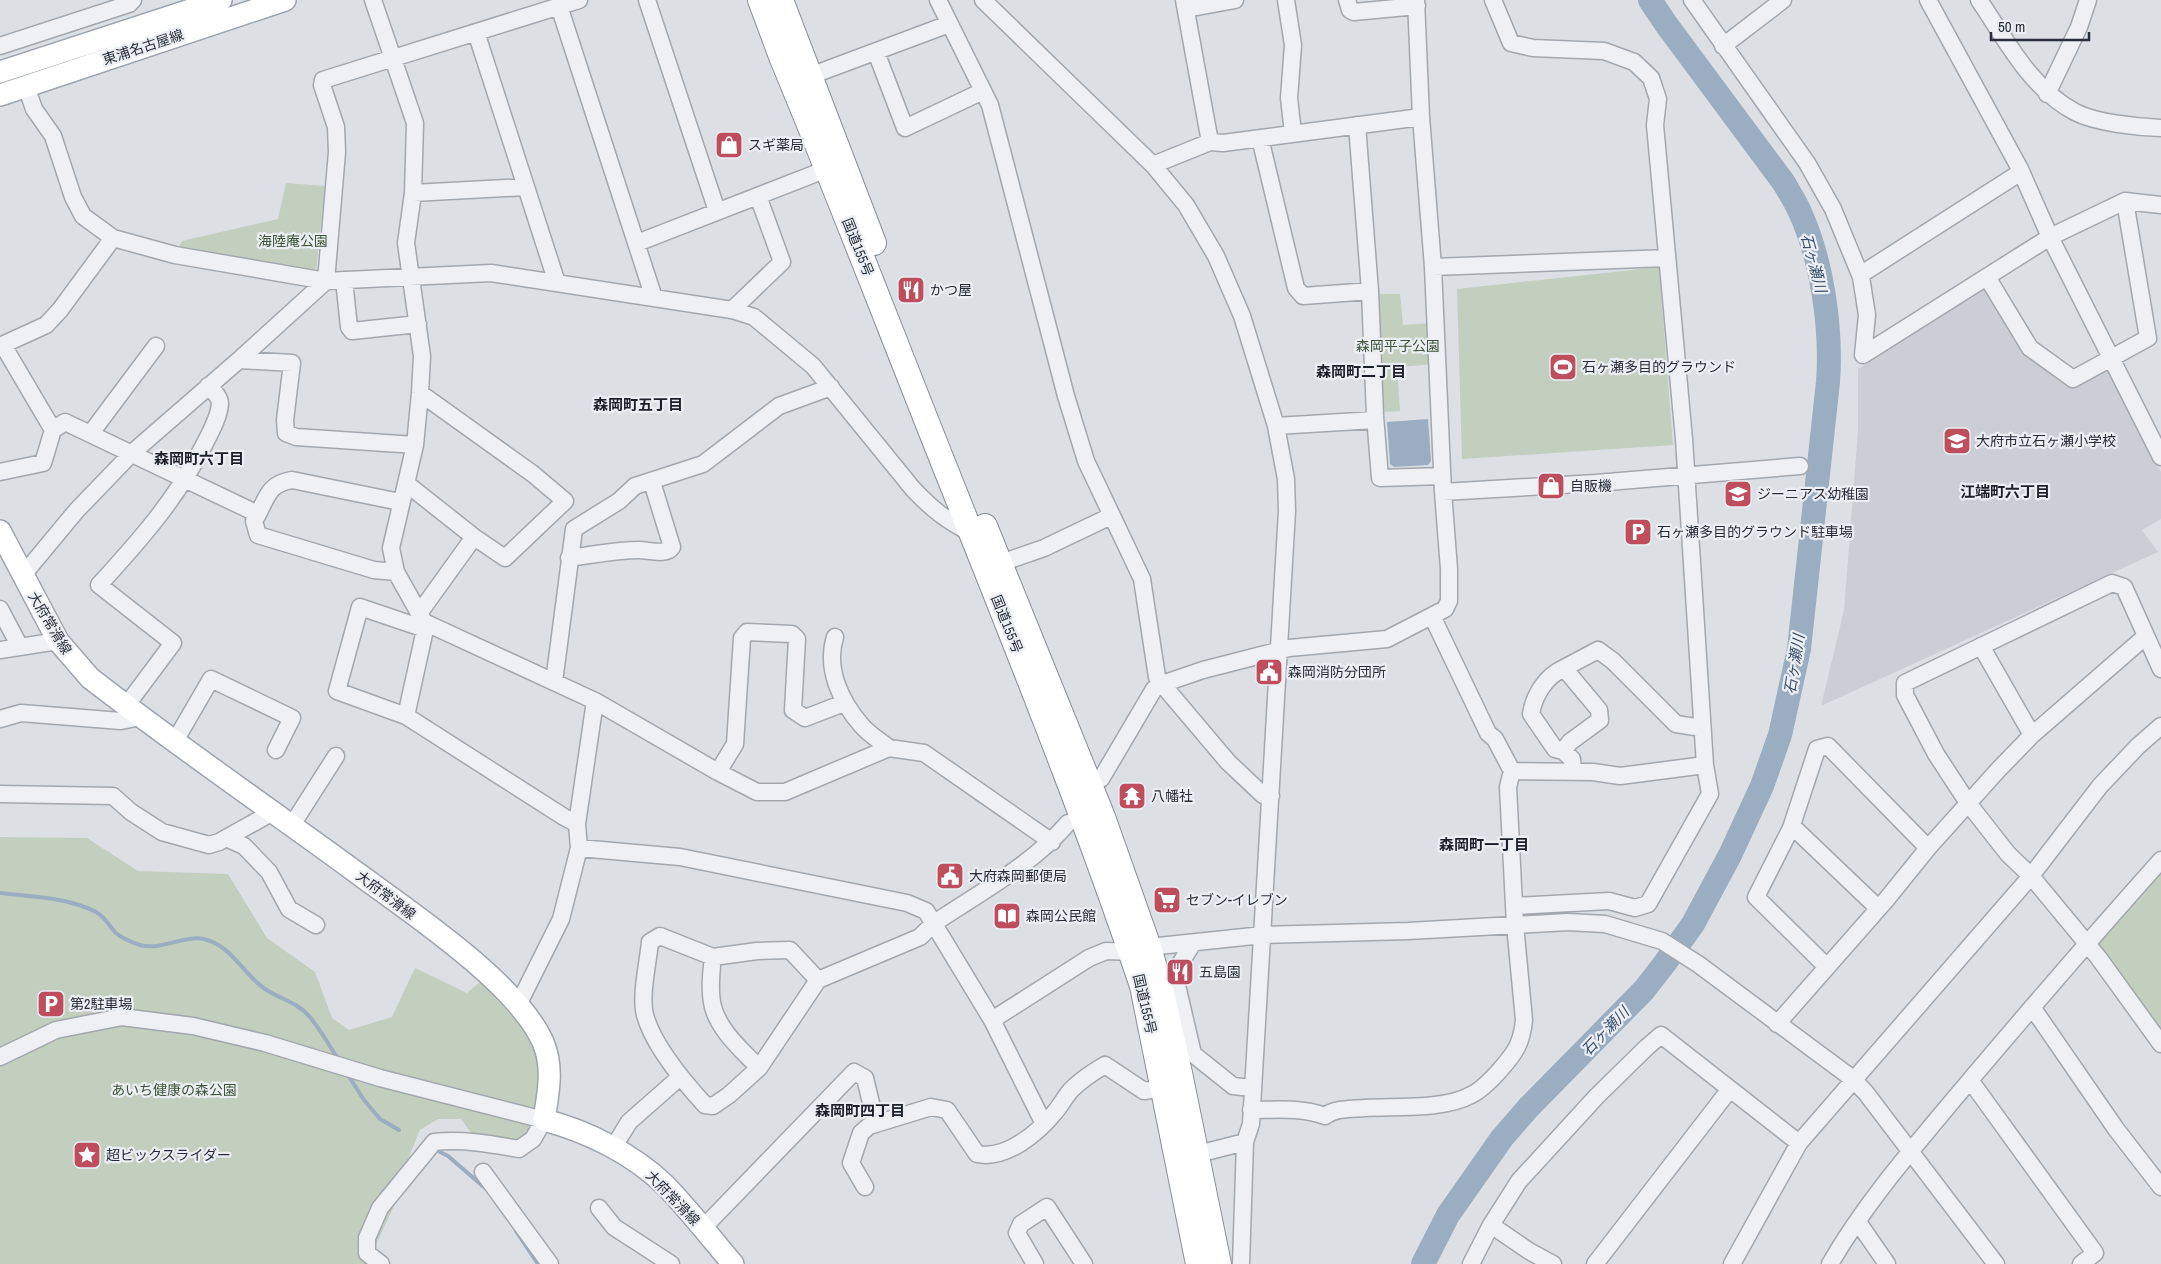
<svg xmlns="http://www.w3.org/2000/svg" width="2161" height="1264" font-family="'Archivo Narrow','Noto Sans JP',sans-serif">
  <style>
    .built { fill: #cbcfd5 }
    .green { fill: #c2cebe }
    .water { fill: #9badc1 }
    .lines { fill: none; stroke-linecap: round; stroke-linejoin: round }
    .stream { stroke: #9badc1; stroke-width: 4 }
    .river { stroke: #9badc1; stroke-width: 24 }
    .minor-casing { stroke: #a2a7ae; stroke-width: 19 }
    .major-casing { stroke: #9da4af; stroke-width: 24 }
    .highway-casing { stroke: #868d9a; stroke-width: 26 }
    .minor { stroke: #eff0f4; stroke-width: 16 }
    .major { stroke: #fff; stroke-width: 21 }
    .highway { stroke: #fff; stroke-width: 24 }
    .labels { text-anchor: middle; dominant-baseline: central; stroke-width: 4.5; stroke-linejoin: round; paint-order: stroke }
    .street-label { font-size: 14px; fill: #282e39; stroke: #ebeef3 }
    .poi-label { font-size: 14px; fill: #282e39; stroke: #ebeef3; text-anchor: start }
    .park-label { font-size: 14px; fill: #3c5437; stroke: #ebeef3 }
    .water-label { font-size: 15px; font-style: italic; fill: #374d69; stroke: #ebeef3 }
    .neighbourhood-label { font-size: 15px; font-weight: bold; fill: #1a1f2a; stroke: #ebeef3 }
  </style>
  <rect width="100%" height="100%" fill="#dce0e5"/>
  <!-- built -->
  <path class="built" d="M1984,289l37,58 56,37 33,-16 51,104v47l-19,11 16,22 -337,154 23,-96 14,-179v-62z"/>
  <!-- green -->
  <path class="green" d="M286,183l39,3 -9,86 -141,-17 7,-14 96,-22z
    M1659,267l14,178 -211,14 -5,-170z
    M1374,294h26l3,31 30,-2 3,41 -39,3 3,44 -17,1z
    M0,837l87,1 51,33 90,3 39,64 48,34 17,46 17,12 43,-13 23,-49 52,25 13,-11 49,52 9,28 6,58 -25,29 -41,-7 -17,-23h-23l-18,11 -16,38 3,10 -40,86h-367z
    M2161,866v166l-62,-88z"/>
  <!-- water -->
  <path class="water" d="M1428,419l3,42 -3,4 -34,2 -4,-3 -3,-42z"/>
  <g class="lines">
    <!-- stream -->
    <path class="stream" d="M0,893c31,4 68,4 96,19 9,5 12,12 18,19 5,6 19,12 26,14 21,6 43,-10 64,-6 27,6 40,36 61,50 15,10 32,13 44,27 12,14 20,30 30,44
      M348,1075l16,25 16,19 19,11
      M438,1151l10,5 37,32
      M516,1231l22,33"/>
    <!-- river -->
    <path class="river" d="M1423,1264l25,-49 54,-77 26,-30 116,-118 21,-27 28,-39 37,-69 32,-69 18,-51 19,-86 29,-267c4,-54 -6,-123 -29,-172 -4,-9 -10,-18 -15,-27l-118,-159 -16,-24"/>
    <defs>
      <path id="minor" d="M373,0l42,123 -2,70 -7,50 16,113 -2,37 -5,52 -24,103 5,24 28,50 171,79 123,71 39,20h28l104,-44 35,5 128,89
        M647,0l70,211
        M938,0l52,105 76,291 20,65 56,118 15,98 5,7 41,-14 86,-22 98,-9 58,-30 4,-8v-32l-6,-77 -10,-225 -12,-150 -5,-117
        M983,0l170,165 33,40 30,51 26,60 34,110 10,53 1,32 -36,613 -6,18 -4,122
        M1184,0l26,142
        M1286,0l7,45 -4,53 4,35
        M1347,0l3,10 4,2 63,-6
        M1493,0l18,43 22,5 71,3 30,11 17,16 7,21 -3,26 29,314 21,326 5,29 -62,110 -13,4 -26,-7 -95,5
        M1692,0l115,163 26,46 28,68 6,38 -4,40
        M1928,0l92,169 30,68 111,220
        M1979,0c27,40 52,89 96,112 21,11 62,15 86,16
        M559,6l95,292
        M1186,9l49,-9
        M476,32l81,251
        M0,46l129,-42 4,-4
        M1723,46l60,-46
        M876,52l29,76 78,-37
        M810,76l139,-52
        M26,86l8,23 19,27 20,61 10,19 30,22 62,17 151,26 165,-8 241,37 22,7 59,49 100,123c19,20 34,32 58,44
        M2047,94l32,-67 9,-27
        M1357,125l13,166 5,125 5,62 62,-2
        M1260,138l36,150 7,8 67,-5
        M1153,165l57,-23 13,1 198,-26
        M413,193l113,-6
        M637,243l190,-74
        M1433,267l234,-9
        M1860,275l161,-103
        M1987,277l43,71 43,31 75,-41 -23,-137
        M344,280l5,47 3,4 66,-7
        M732,310l50,-48 -24,-66
        M0,346l46,-21 14,-15 53,-72
        M1863,355l187,-118 75,-36 36,4
        M239,360l53,3 -7,57 1,13 10,4 119,8
        M1276,426l99,-6
        M53,430l12,-8 193,92 -4,7 4,14 116,35 22,2
        M91,433l65,-87
        M0,472l43,-9 10,-33 -50,-85
        M407,484l67,53 31,21 60,-57 -32,-27 -113,-81
        M1443,492l153,-9 204,-17
        M258,514c10,-19 11,-30 34,-34l108,22
        M569,558c23,-3 47,-8 70,-8 10,0 27,6 33,-3l-20,-65
        M1001,563l43,-15 67,-32
        M23,575l54,-65 55,-57 107,-93 87,-79 11,-129 -1,-25 -14,-42 1,-5 256,-80
        M0,609l20,38
        M420,612l54,-75
        M426,625l-20,91 158,101 13,7
        M835,637c-10,32 6,65 27,89 7,8 18,15 27,22
        M1981,646l51,89
        M0,650l58,-9
        M2161,669l-37,-82 -12,-4 -207,100v12l31,59 32,49 40,51 23,22 67,81 63,87
        M554,682l20,-153 45,-28 16,-15 68,-22 76,-58 52,-19
        M126,706l47,-63 -74,-58c41,-45 75,-83 104,-138 6,-12 16,-29 17,-43 0,-8 -7,-13 -12,-18
        M406,716l-69,-25 23,-84 65,22
        M0,719l21,-6 100,8 20,-4
        M175,741l36,-62 81,39 -16,32
        M1563,751l-8,-2 -24,-35c3,-19 15,-38 33,-46
        M1512,771l81,1 27,4 85,-11
        M718,772l17,-28 7,-106 5,-6 45,2 5,5 -4,71 12,8 39,-15
        M1573,772l-1,-13 -9,-8 7,-9 30,-22 -1,-10 -35,-42 34,-18 15,11 63,63 26,4
        M1101,779l53,-90 8,-5 66,78 35,33 8,1
        M0,794l113,2 18,16 31,20 47,13 10,-3 54,-30
        M292,825l44,-69
        M1792,826l86,82
        M226,838l18,8 25,26 20,37 27,16
        M579,848l101,9 227,46 19,8 66,109 97,-62 17,-7 25,1 18,-5 114,-12 145,-4 160,-9 37,2 57,17 36,23 155,115 13,14 130,171
        M1189,943l1,5 -12,19 -2,14 17,73 40,32 19,2
        M713,957c-2,16 -4,34 0,50 7,25 29,43 46,61
        M1826,966l-70,-69 35,-69 26,-79 11,-3 100,102
        M818,980l-28,-30 -33,1 -44,6 -53,-21 -10,6c-2,21 -10,54 -5,73 8,30 39,67 60,90l8,1 16,-11 30,-27 59,-88 102,-43 13,-13c46,-31 99,-59 135,-101
        M518,1005l43,-86 18,-71 -2,-24 18,-123
        M2032,1007l84,122 45,58
        M992,1020l52,104
        M1777,1024l109,-124 42,-52 71,-79 33,-34 114,-99
        M0,1057l56,-27 66,-13 71,9 72,17 115,35 164,42 -11,19 -14,10c-28,-5 -56,-10 -85,-7l-54,66 -13,30v15l14,11
        M1970,1080l125,173 -14,11
        M1251,1110c24,0 50,-3 74,6 11,-8 26,-7 40,-8 31,-2 79,2 106,-13 11,-5 21,-16 29,-25 15,-17 22,-27 24,-50l-9,-95 -7,-138 4,-16 -17,-32 -7,-6 -56,-117
        M613,1148l16,-26 51,-45
        M1198,1154l47,-12
        M483,1172l67,92
        M865,1187l-14,-24 10,-30 8,-7 62,-19 16,3 30,44c29,6 61,-21 78,-42 6,-7 10,-15 16,-22 10,-10 22,-18 34,-25l39,26 19,-3
        M599,1208l15,19 57,37
        M1858,1222l29,42
        M1491,1225l38,26 24,13
        M703,1228l151,-156 11,6 11,46
        M1035,1264l-18,-31 4,-9 26,-17 37,57
        M1471,1264l20,-39 28,-44 78,-85 50,-49 14,-12 138,108
        M1595,1264l135,-175
        M1732,1264l67,-121 232,-267 69,-90 38,-40 23,-20
        M1830,1264c35,-61 85,-118 130,-172 66,-78 133,-156 201,-232"/>
      <path id="major" d="M0,72l221,-72
        M0,95l285,-95
        M0,531l58,110 32,37c89,69 183,133 274,200 52,38 153,106 179,164 11,26 5,52 1,78 43,11 89,34 121,65 24,25 46,53 68,79"/>
      <path id="highway" d="M760,0l22,59c61,146 117,294 176,441 64,161 129,322 184,486l56,278
        M781,0l93,243
        M985,526l118,291 46,130 12,42 19,84 39,191"/>
    </defs>
    <!-- minor casing -->
    <use href="#minor" class="minor-casing"/>
    <!-- major casing -->
    <use href="#major" class="major-casing"/>
    <!-- highway casing -->
    <use href="#highway" class="highway-casing"/>
    <!-- minor -->
    <use href="#minor" class="minor"/>
    <!-- major -->
    <use href="#major" class="major"/>
    <!-- highway -->
    <use href="#highway" class="highway"/>
  </g>
  <!-- icons -->
  <defs>
    <symbol id="shop-square" viewBox="-11 -11 22 22"><rect x="-9" y="-9" width="18" height="18" rx="4" fill="#be4d5e" stroke="#ebeef3"/><path d="M-5-2.5h2.3a2.7 3.5 0 0 1 5.4 0H5L5.5 6h-11ZM-1.5-2.5h3a1.5 2.3 0 0 0-3 0Z" fill="#fff"/></symbol>
    <symbol id="restaurant-square" viewBox="-11 -11 22 22"><rect x="-9" y="-9" width="18" height="18" rx="4" fill="#be4d5e" stroke="#ebeef3"/><path d="M-5-6h1v4h1v-4h1v4h1v-4h1v5L-1.5 .5V6h-2V.5L-5-1ZM5-6V6H3V1.5H1.5Q1.5-4 5-6Z" fill="#fff"/></symbol>
    <symbol id="stadium-square" viewBox="-11 -11 22 22"><rect x="-9" y="-9" width="18" height="18" rx="4" fill="#be4d5e" stroke="#ebeef3"/><path d="M0-5a6.5 5 0 1 0 0 10a6.5 5 0 1 0 0-10ZM-3.5-1.8h7v3.6h-7Z" fill="#fff"/></symbol>
    <symbol id="school-square" viewBox="-11 -11 22 22"><rect x="-9" y="-9" width="18" height="18" rx="4" fill="#be4d5e" stroke="#ebeef3"/><path d="M0-5L7-2L0 1L-7-2ZM-4 1L0 2.5L4 1V4Q0 6-4 4Z" fill="#fff"/></symbol>
    <symbol id="parking-square" viewBox="-11 -11 22 22"><rect x="-9" y="-9" width="18" height="18" rx="4" fill="#be4d5e" stroke="#ebeef3"/><path d="M-3.5-5.5H1a3.5 3.5 0 0 1 0 7H-1V5.5H-3.5ZM-1-3.4V-.6H.8a1.4 1.4 0 0 0 0-2.8Z" fill="#fff"/></symbol>
    <symbol id="civic-square" viewBox="-11 -11 22 22"><rect x="-9" y="-9" width="18" height="18" rx="4" fill="#be4d5e" stroke="#ebeef3"/><path d="M-.6-6.5H3V-4.5H.6V-3L4-1V1h2V6H-6V1h2V-1L-.6-3ZM-1.2 2.5V6h2.4V2.5Z" fill="#fff"/></symbol>
    <symbol id="temple-square" viewBox="-11 -11 22 22"><rect x="-9" y="-9" width="18" height="18" rx="4" fill="#be4d5e" stroke="#ebeef3"/><path d="M0-6L5-2H3V0L6.5 2.5H4V6H1.5V3h-3V6H-4V2.5H-6.5L-3 0V-2H-5Z" fill="#fff"/></symbol>
    <symbol id="supermarket-square" viewBox="-11 -11 22 22"><rect x="-9" y="-9" width="18" height="18" rx="4" fill="#be4d5e" stroke="#ebeef3"/><path d="M-6-5.5h2.5l.6 2H6L4.5 2H-2.5L-4.4-4H-6ZM-1.5 3.2a1.3 1.3 0 1 0 .1 0ZM3 3.2a1.3 1.3 0 1 0 .1 0Z" fill="#fff"/></symbol>
    <symbol id="library-square" viewBox="-11 -11 22 22"><rect x="-9" y="-9" width="18" height="18" rx="4" fill="#be4d5e" stroke="#ebeef3"/><path d="M-6-4Q-3-5.5-.7-3.5V5Q-3 3-6 4ZM6-4Q3-5.5 .7-3.5V5Q3 3 6 4Z" fill="#fff"/></symbol>
    <symbol id="sight-square" viewBox="-11 -11 22 22"><rect x="-9" y="-9" width="18" height="18" rx="4" fill="#be4d5e" stroke="#ebeef3"/><path d="M0-6L1.8-2.2L6-1.7L2.9 1.2L3.7 5.4L0 3.3L-3.7 5.4L-2.9 1.2L-6-1.7L-1.8-2.2Z" fill="#fff"/></symbol>
  </defs>
  <g fill-rule="evenodd">
    <use href="#shop-square" x="713" y="129" width="32" height="32"/>
    <use href="#restaurant-square" x="895" y="274" width="32" height="32"/>
    <use href="#stadium-square" x="1547" y="351" width="32" height="32"/>
    <use href="#school-square" x="1941" y="425" width="32" height="32"/>
    <use href="#shop-square" x="1535" y="470" width="32" height="32"/>
    <use href="#school-square" x="1722" y="478" width="32" height="32"/>
    <use href="#parking-square" x="1622" y="516" width="32" height="32"/>
    <use href="#civic-square" x="1253" y="656" width="32" height="32"/>
    <use href="#temple-square" x="1116" y="780" width="32" height="32"/>
    <use href="#civic-square" x="934" y="860" width="32" height="32"/>
    <use href="#supermarket-square" x="1151" y="884" width="32" height="32"/>
    <use href="#library-square" x="991" y="900" width="32" height="32"/>
    <use href="#restaurant-square" x="1164" y="956" width="32" height="32"/>
    <use href="#parking-square" x="35" y="988" width="32" height="32"/>
    <use href="#sight-square" x="71" y="1139" width="32" height="32"/>
  </g>
  <g class="labels">
    <!-- street labels -->
    <g class="street-label">
      <text transform="translate(143 47) rotate(-18)">東浦名古屋線</text>
      <text transform="translate(858 247) rotate(68)">国道155号</text>
      <text transform="translate(50 623) rotate(59)">大府常滑線</text>
      <text transform="translate(1007 624) rotate(68)">国道155号</text>
      <text transform="translate(386 895) rotate(37)">大府常滑線</text>
      <text transform="translate(1145 1004) rotate(77)">国道155号</text>
      <text transform="translate(673 1198) rotate(46)">大府常滑線</text>
    </g>
    <!-- poi labels -->
    <g class="poi-label">
      <text x="748" y="145">スギ薬局</text>
      <text x="930" y="290">かつ屋</text>
      <text x="1582" y="367">石ヶ瀬多目的グラウンド</text>
      <text x="1976" y="441">大府市立石ヶ瀬小学校</text>
      <text x="1570" y="486">自販機</text>
      <text x="1757" y="494">ジーニアス幼稚園</text>
      <text x="1657" y="532">石ヶ瀬多目的グラウンド駐車場</text>
      <text x="1288" y="672">森岡消防分団所</text>
      <text x="1151" y="796">八幡社</text>
      <text x="969" y="876">大府森岡郵便局</text>
      <text x="1186" y="900">セブン-イレブン</text>
      <text x="1026" y="916">森岡公民館</text>
      <text x="1199" y="972">五島園</text>
      <text x="70" y="1004">第2駐車場</text>
      <text x="106" y="1155">超ビックスライダー</text>
    </g>
    <!-- park labels -->
    <g class="park-label">
      <text x="293" y="241">海陸庵公園</text>
      <text x="1398" y="346">森岡平子公園</text>
      <text x="174" y="1090">あいち健康の森公園</text>
    </g>
    <!-- water labels -->
    <g class="water-label">
      <text transform="translate(1814 263) rotate(75)">石ヶ瀬川</text>
      <text transform="translate(1794 664) rotate(-81)">石ヶ瀬川</text>
      <text transform="translate(1605 1031) rotate(-46)">石ヶ瀬川</text>
    </g>
    <!-- neighbourhood labels -->
    <g class="neighbourhood-label">
      <text x="1361" y="371">森岡町二丁目</text>
      <text x="638" y="404">森岡町五丁目</text>
      <text x="199" y="458">森岡町六丁目</text>
      <text x="2005" y="491">江端町六丁目</text>
      <text x="1484" y="844">森岡町一丁目</text>
      <text x="860" y="1110">森岡町四丁目</text>
    </g>
  </g>
  <!-- scale -->
  <path d="M1991 32v8h98v-8" fill="none" stroke="#282e39" stroke-width="2.5"/>
  <text x="1998" y="32" font-size="15" fill="#282e39" stroke="#ebeef3" stroke-width="4" paint-order="stroke">50 m</text>
</svg>
